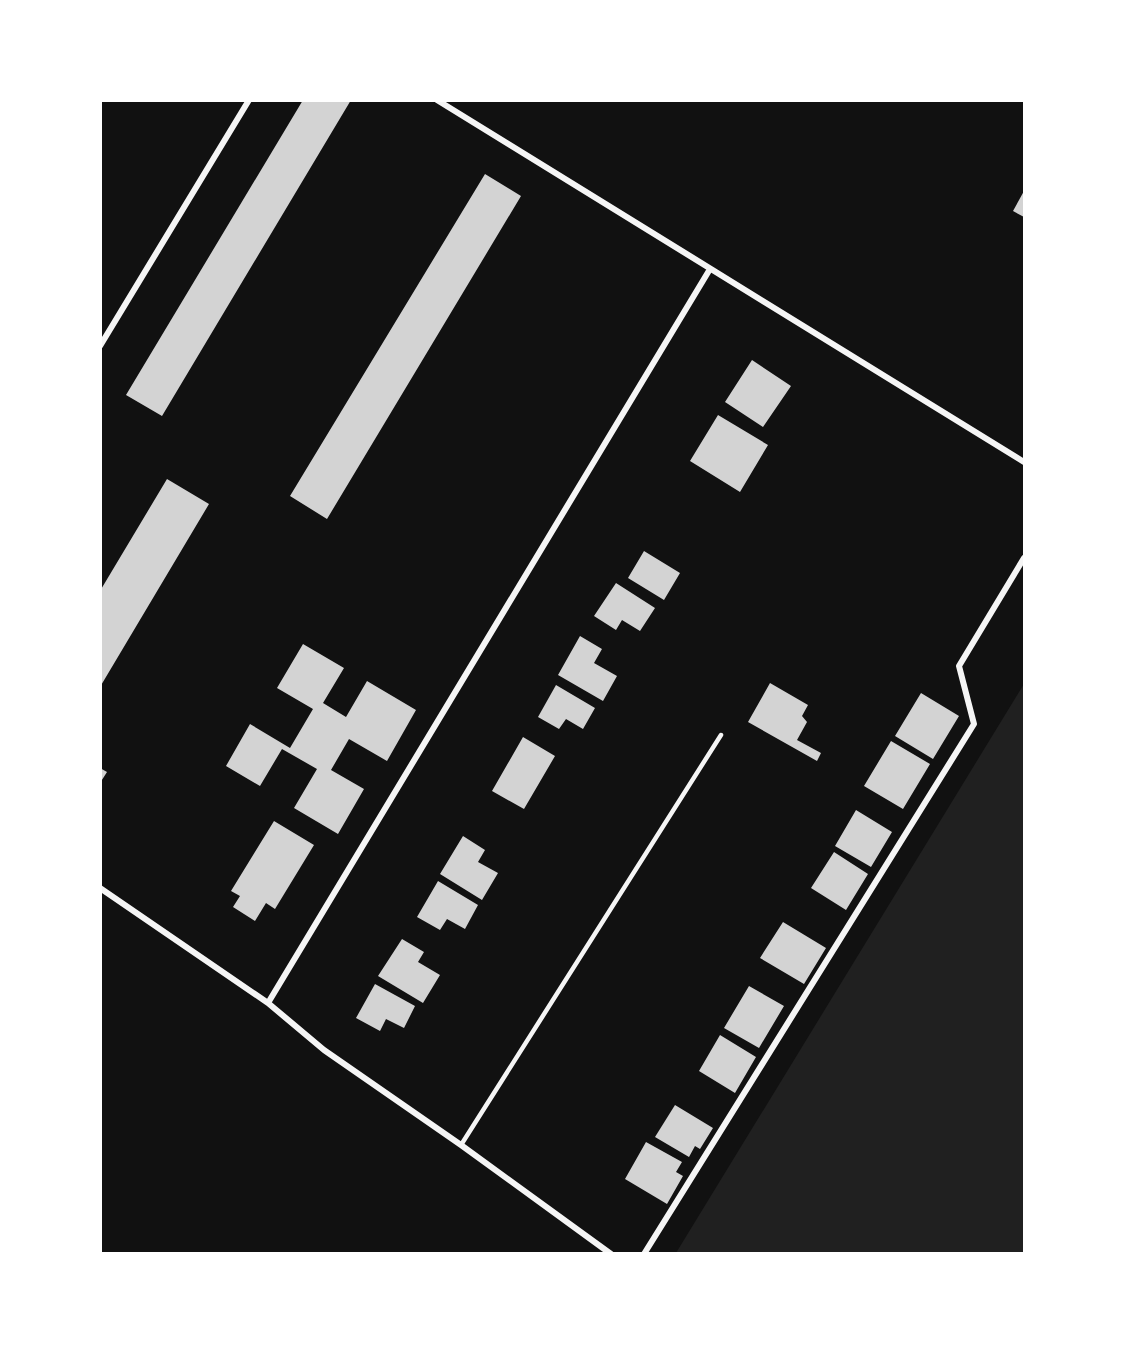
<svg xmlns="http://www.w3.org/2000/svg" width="1125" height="1354" font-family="'PT Sans',sans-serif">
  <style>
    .green { fill: #202020 }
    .building { fill: #d3d3d3 }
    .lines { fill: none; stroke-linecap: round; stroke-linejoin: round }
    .service { stroke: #f5f5f5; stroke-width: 4.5 }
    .minor { stroke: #f5f5f5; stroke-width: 6 }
  </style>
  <rect width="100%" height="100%" fill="#111"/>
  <!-- green -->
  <path class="green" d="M1024,684v569h-348z"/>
  <!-- building -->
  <path class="building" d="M303,100h48l-189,316 -36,-21z
    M485,174l36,22 -194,323 -37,-23z
    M1024,191v26l-11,-6z
    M752,360l39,26 -28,41 -38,-25z
    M718,415l50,30 -28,47 -50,-31z
    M167,479l42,25 -109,183v-96z
    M644,551l36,22 -16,27 -36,-22z
    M616,583l39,25 -15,23 -18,-11 -6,10 -22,-14z
    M580,636l22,13 -8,14 23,13 -14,25 -45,-26z
    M303,644l41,24 -21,35 23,14 21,-36 49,29 -29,51 -38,-22 -18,31 33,19 -26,45 -44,-26 23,-39 -35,-20 -22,37 -34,-20 24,-42 40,24 23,-39 -36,-21z
    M770,683l38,22 -6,11 5,6 -10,18 24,13 -4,8 -69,-39z
    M556,685l39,23 -12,21 -17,-10 -7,10 -21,-12z
    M921,693l38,23 -26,43 -38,-23z
    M523,737l32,19 -31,53 -32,-18z
    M891,741l39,23 -27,45 -39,-23z
    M100,768l7,4 -7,11z
    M856,810l36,22 -21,35 -36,-21z
    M274,821l40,24 -39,64 -9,-6 -11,18 -22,-14 7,-11 -9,-5z
    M463,836l22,14 -7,12 20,11 -16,27 -42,-26z
    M834,852l34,22 -22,36 -35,-22z
    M438,881l40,24 -13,24 -18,-10 -7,11 -23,-13z
    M783,922l43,26 -22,36 -44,-26z
    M402,939l22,13 -6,10 22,13 -17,28 -45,-27z
    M375,984l40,22 -11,22 -18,-9 -6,12 -24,-13z
    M749,986l35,20 -25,42 -35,-20z
    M720,1035l36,22 -21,36 -36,-22z
    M675,1105l38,23 -13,21 -5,-3 -6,11 -34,-20z
    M646,1142l36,20 -6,10 7,4 -16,28 -42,-25z"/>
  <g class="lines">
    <!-- service -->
    <path class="service" d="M461,1145l260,-410"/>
    <!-- minor -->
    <path class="minor" d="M437,100l587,362
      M100,346l149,-246
      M100,888l168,115 56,47 137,95 150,109
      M268,1003l442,-734
      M644,1254l330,-530 -15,-58 65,-108"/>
  </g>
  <!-- border -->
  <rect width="1125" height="1354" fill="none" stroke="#ffffff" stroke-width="204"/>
</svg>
